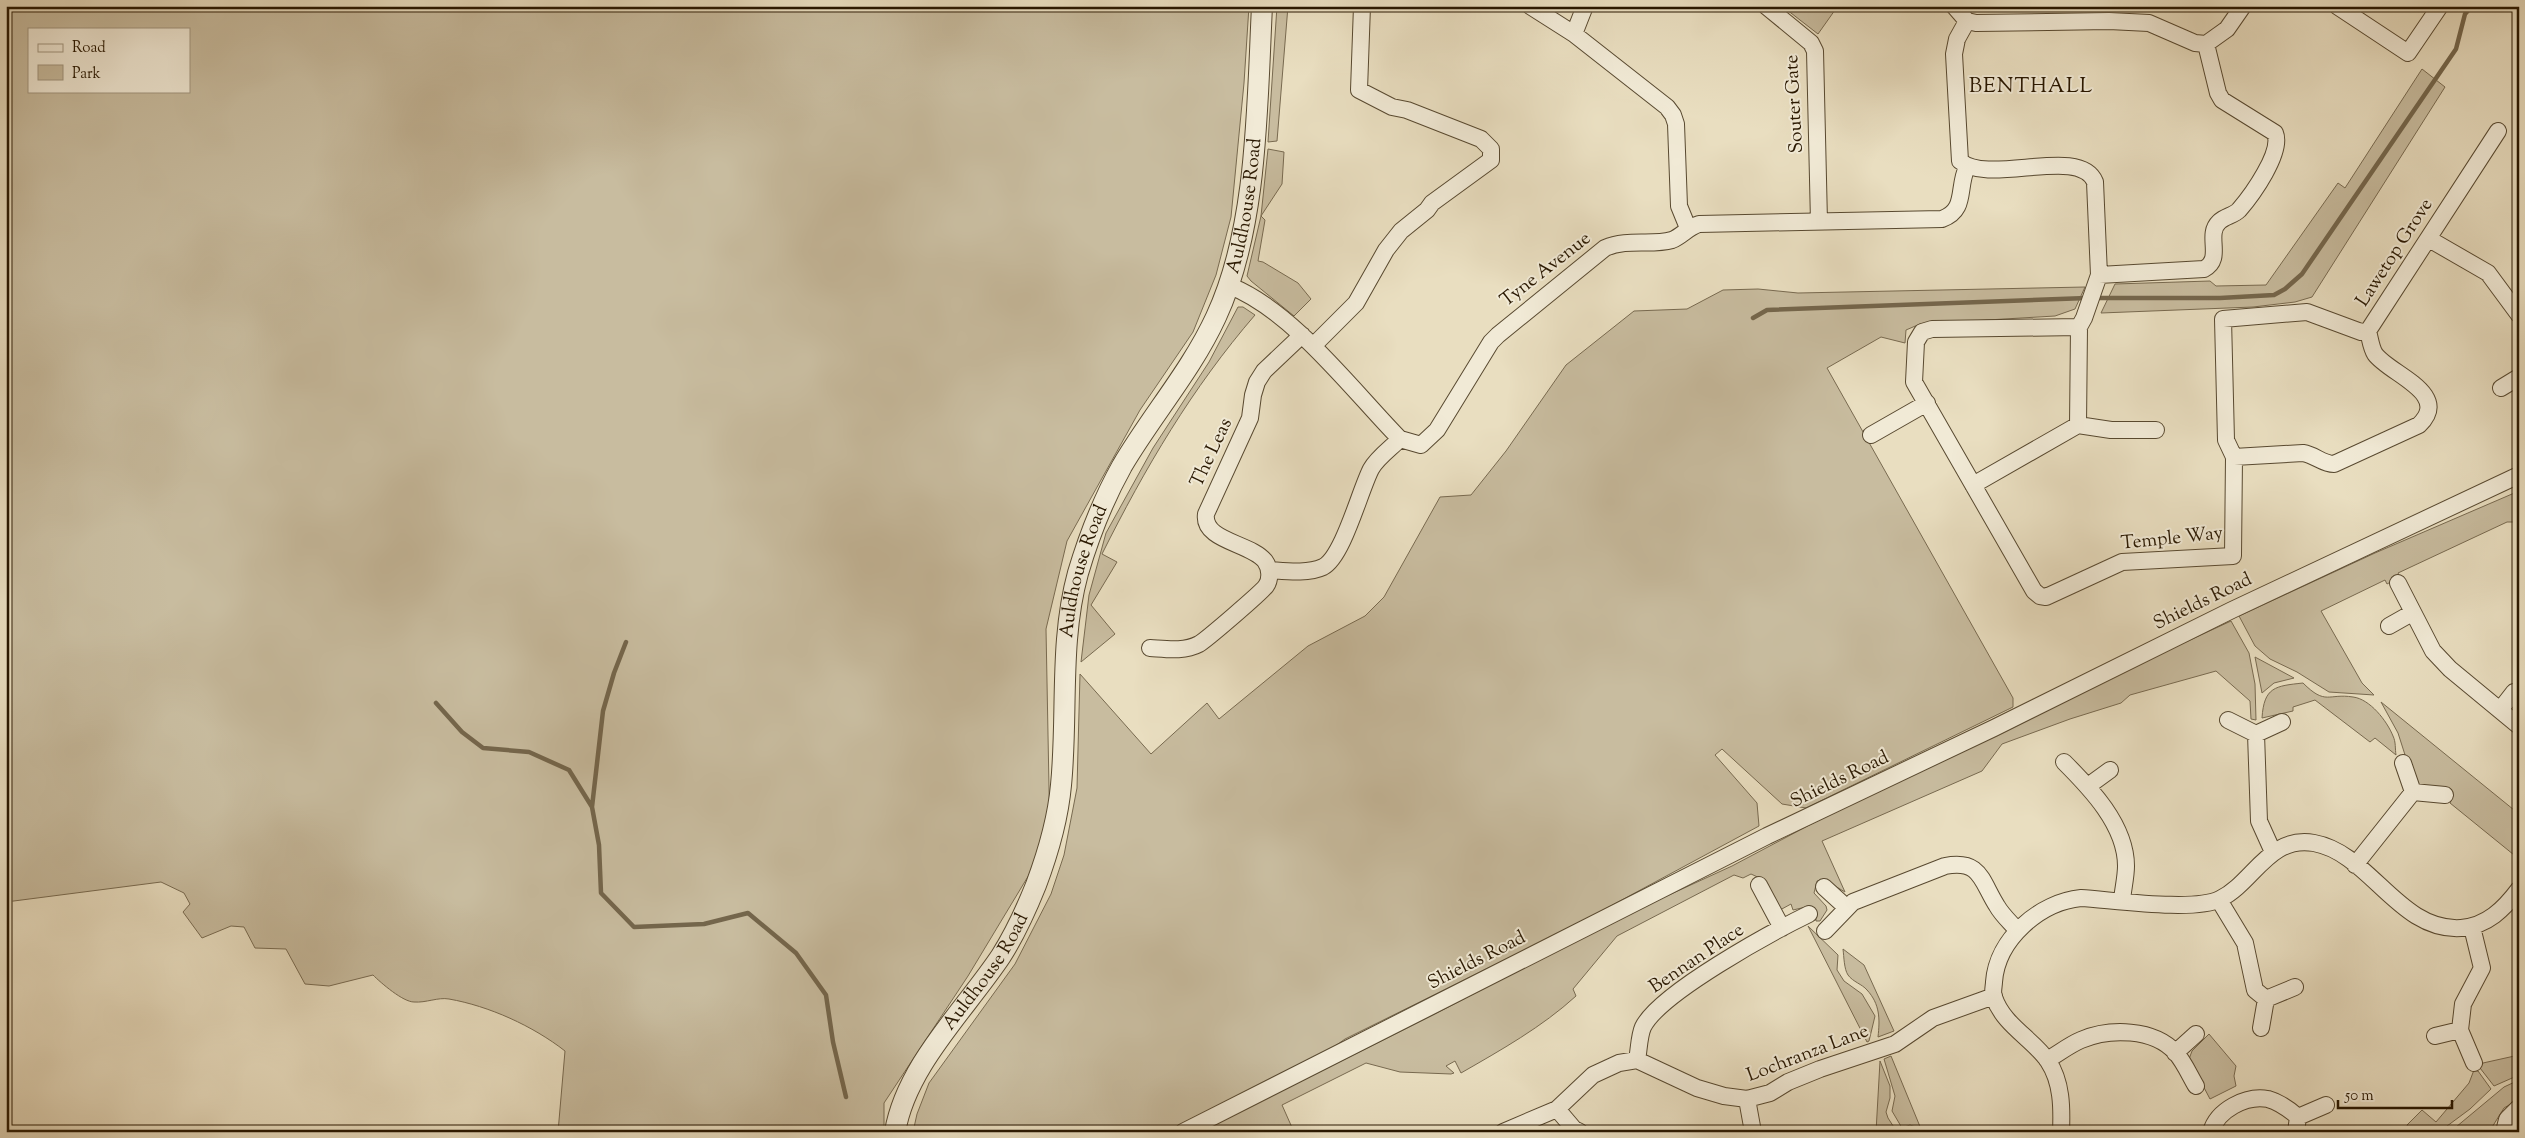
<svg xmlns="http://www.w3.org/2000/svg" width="2525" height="1138" font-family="'Sorts Mill Goudy',serif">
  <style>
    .green { fill: #c8bc9f; stroke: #786a50; fill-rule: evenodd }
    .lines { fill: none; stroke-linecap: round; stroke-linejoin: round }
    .stream { stroke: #74664c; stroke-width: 4.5 }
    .minor-casing { stroke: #584930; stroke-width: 18 }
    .tertiary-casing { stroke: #584930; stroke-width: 22 }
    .minor { stroke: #f1ead6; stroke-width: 16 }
    .tertiary { stroke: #f1ead6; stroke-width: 20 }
    .labels { text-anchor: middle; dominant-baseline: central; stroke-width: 4; stroke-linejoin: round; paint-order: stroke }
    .street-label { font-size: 19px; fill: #281700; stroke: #f1ead6 }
    .quarter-label { font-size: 21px; letter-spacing: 1px; fill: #281700; stroke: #f1ead6 }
  </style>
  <rect width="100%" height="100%" fill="#e9dec0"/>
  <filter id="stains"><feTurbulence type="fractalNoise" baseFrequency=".004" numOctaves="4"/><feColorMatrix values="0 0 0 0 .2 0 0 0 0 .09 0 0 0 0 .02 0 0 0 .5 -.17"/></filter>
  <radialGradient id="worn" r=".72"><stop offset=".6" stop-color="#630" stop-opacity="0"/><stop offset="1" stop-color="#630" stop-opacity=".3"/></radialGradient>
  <!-- green -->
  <path class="green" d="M6,6h1243l-5,77 -13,134 -15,58 -23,57 -53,78 -73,131 -21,88 4,211 -82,136 -84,127v29h-200l-1,-5 -22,5h-103l7,-81c-32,-25 -76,-45 -116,-52 -11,-2 -23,4 -35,3 -11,0 -33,-19 -41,-27l-44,11 -24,-2 -19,-35 -31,-1 -11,-21 -13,-1 -29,12 -19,-26 7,-8 -6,-11 -23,-11 -155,20zM29,29h160v62h-160z
    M1277,6h11l-11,135 -9,1z
    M1782,6h49l4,4 -17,24z
    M2422,69l23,18 -133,210 -17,5 -42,5 -152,6 14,-29 95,-3 6,5 50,-1 72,-102 7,5z
    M1268,149l16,3 -2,32 -21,32 4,4 -7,41 5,1 35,21 13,16 -17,17 -43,-35 -4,-5 14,-60z
    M2085,287l-10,22 -20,7 -135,8 -14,6 -1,13 -24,-6 -54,31 186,330v9l-207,101 -24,-4 -60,-55 -7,6 42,48 2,23 -178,96 -236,117 -21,15 -156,78h-255l4,-18 12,-31 86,-119 36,-70 13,-39 13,-67 3,-114 71,80 56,-51 12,16 89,-73 57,-30 19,-19 56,-100 31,-2 35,-44 60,-86 68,-54 53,-2 36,-19 35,-1 40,4z
    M1238,307h5l12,8c-63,73 -110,153 -153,239l15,8 -26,43 24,29 -34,28 8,-67 17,-62 47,-85 56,-86z
    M2519,491v31h-12l-109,51 2,4 -13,7 -2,-4 -64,31 41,72 12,12 -45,-3 -32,-20 -27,-13 -15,-13 -16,-30 136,-63z
    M2231,621l18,32 6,31 1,36 -5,-1 -1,-18 -34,-30 -86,24 -9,8 -51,16 -68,25 -20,27 -160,70 23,51 -22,-13 -6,2 -3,12 12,13 1,4 -7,11h-4l-1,-12 -5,-3 -17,4 -2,-6 -11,6 -18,-31 -11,-5 -8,4 -9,-3 -117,61 -44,53 3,7c-34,31 -75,54 -115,77l-6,-12 -9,5 8,7 -3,1 -51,-2 -34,-9 -84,42 12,27h-95l234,-117 188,-98 111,-51 85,-45 319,-156z
    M2255,657l39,21 -20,5 -12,10z
    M2303,683c23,23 25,10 50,14 17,2 34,24 40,39 3,6 2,13 3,19l-21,-17 -5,4 -55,-42 -22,7v4l-31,7c2,-31 13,-32 41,-35z
    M2381,702l138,112v45l-69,-56 3,-7 -38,-10 -17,-53z
    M1808,926l30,29 -1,15 7,11 18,13 13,22 -6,25 -2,1z
    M1843,949l21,16 30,66 -16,6c2,-18 2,-33 -11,-47 -5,-6 -14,-8 -19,-15 -4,-6 -4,-18 -5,-26z
    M2209,1034l27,32 -2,10 2,10 -26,13 -21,-40 3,-8z
    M2519,1055v20l-25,11 -14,-18 3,-5z
    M1891,1056l30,73 -11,-4 -8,3 -10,-17 3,-15 -11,-37z
    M1880,1061l10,25v12l-4,14 2,6 9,14h-21z
    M2474,1070l4,1 13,18 -21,20 -31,23h-30l-2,-7 15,-15 14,12 33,-39z
    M2519,1080v19l-15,9 -15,24h-39l54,-45z"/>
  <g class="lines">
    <!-- stream -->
    <path class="stream" d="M2095,298h125l54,-3 11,-6 17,-15 154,-225 9,-35 7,-8
      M1753,318l14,-8 320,-12
      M626,642l-12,31 -11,38 -11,96 7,38 2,48 33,34 70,-3 44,-11 48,40 30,42 7,47 13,55
      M436,703l26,29 21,16 46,4 40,18 23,37"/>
    <defs>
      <path id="minor" d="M1530,6l44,28
        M1585,6l-11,28 93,73 6,8 3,9 3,82 9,22
        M1766,6l45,37 4,8 4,171
        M1954,6l13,15 9,2 133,-2 40,2 46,20 11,1 21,-15 16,-23
        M2337,6l71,47 32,-47
        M1967,21l-10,18 -3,15 6,107c29,25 120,-16 135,21l4,93 -15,43 -5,9 -1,98 -105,60
        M2429,239l59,34 31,42
        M2099,275l105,-6c20,-10 1,-34 15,-47 6,-6 14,-6 20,-12 13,-15 44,-58 36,-77l-53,-33 -4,-7 -12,-49
        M1230,286c62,24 123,105 170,153l21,6 16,-15 54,-88 7,-7 107,-87c23,-10 46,-2 67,-8 10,-4 15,-12 27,-16l243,-5c25,-9 15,-31 25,-52
        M2079,327l-147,2 -10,3 -6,10 -2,40 120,209 6,5 6,1 76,-35 111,-6 1,-99 -8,-17 -3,-121 84,-7 54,20 7,-1 130,-200
        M1313,346l43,-43 30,-53 15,-19 26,-21 5,-7 59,-43v-11l-10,-10 -74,-29 -15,-3 -33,-17 3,-84
        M2501,388l18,-11
        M2078,425l33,5h45
        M1871,435l56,-32
        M2234,457l69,-4c12,2 20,11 31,11l85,-39c33,-32 -30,-51 -44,-71 -4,-6 -5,-16 -7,-23
        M1270,570c15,1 38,4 53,-3 20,-10 37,-77 48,-98 6,-11 20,-21 29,-30
        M2398,583l35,68 17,18 69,57
        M2389,626l23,-13
        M1150,648c16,1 34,4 49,-4 7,-4 63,-52 67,-58 5,-7 4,-18 -1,-25 -14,-18 -63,-20 -59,-47l44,-96 3,-23 4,-13 7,-11 38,-36
        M2500,710l14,-18
        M2228,720l28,14 26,-12
        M2256,734l3,87 14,31
        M2064,762c26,26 62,63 62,104 0,11 -3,23 -4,34
        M2403,763l10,29 32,3
        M2088,786l22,-16
        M2355,865l58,-73
        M1759,885l23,43
        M1824,887l23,21
        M2219,900l26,43 10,47 11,9 -5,29
        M2472,927l10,41 -19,36 -3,26 14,33
        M1825,931l28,-29 92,-36c36,-7 36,15 52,40 5,9 14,17 20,24
        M2266,999l29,-12
        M2435,1036l25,-6
        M2175,1053l21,-19
        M1637,1060c2,-10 2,-24 6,-33 17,-34 129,-95 166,-113
        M2047,1060c11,-6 22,-15 34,-20 28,-12 73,-12 95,13 8,9 14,23 20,33
        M1747,1099l6,33
        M1557,1109l17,20 6,3
        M2298,1117l28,-12
        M1183,1132l584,-296 227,-108 238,-118 287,-135
        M1503,1132l54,-23 36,-34 26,-12 18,-3 60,28 27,8 23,3 23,-6 18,-11 32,-13 75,-25 38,-26 61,-22
        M2061,1132c1,-24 1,-50 -13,-71 -15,-22 -45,-36 -54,-64 -2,-5 0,-11 0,-15 3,-43 46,-80 87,-84 33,2 113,14 139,1 34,-17 49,-64 94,-56 56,10 85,89 147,85 26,-2 43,-19 58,-39
        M2211,1132c6,-22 35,-37 57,-33 11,3 22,11 30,18l-2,15"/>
      <g id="tertiary">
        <path id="s1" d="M895,1132c11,-66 70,-122 106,-176 14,-22 25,-46 35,-71 12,-32 22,-66 25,-100 7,-70 -2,-143 17,-212 11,-37 25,-73 44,-107 30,-51 69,-95 94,-149 42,-90 41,-212 46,-311"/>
        <path d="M2506,1132l3,-12 10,-10"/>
      </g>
    </defs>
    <!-- minor casing -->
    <use href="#minor" class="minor-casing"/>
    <!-- tertiary casing -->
    <use href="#tertiary" class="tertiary-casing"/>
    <!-- minor -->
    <use href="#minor" class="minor"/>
    <!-- tertiary -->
    <use href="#tertiary" class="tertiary"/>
  </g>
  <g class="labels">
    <!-- street labels -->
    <g class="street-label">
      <text transform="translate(1795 104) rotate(-93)">Souter Gate</text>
      <text stroke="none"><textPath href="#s1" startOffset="1011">Auldhouse Road</textPath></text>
      <text transform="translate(2395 253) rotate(-57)">Lawetop Grove</text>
      <text transform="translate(1546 270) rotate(-38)">Tyne Avenue</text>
      <text transform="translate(1212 453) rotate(-65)">The Leas</text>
      <text transform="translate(2172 539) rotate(-6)">Temple Way</text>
      <text stroke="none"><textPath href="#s1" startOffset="606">Auldhouse Road</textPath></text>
      <text transform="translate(2203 602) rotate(-26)">Shields Road</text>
      <text transform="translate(1840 780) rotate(-26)">Shields Road</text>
      <text transform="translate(1697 959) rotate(-34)">Bennan Place</text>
      <text transform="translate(1477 961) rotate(-27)">Shields Road</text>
      <text stroke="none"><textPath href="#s1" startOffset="186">Auldhouse Road</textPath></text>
      <text transform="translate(1808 1054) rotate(-21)">Lochranza Lane</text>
    </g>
    <!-- quarter labels -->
    <g class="quarter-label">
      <text x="2031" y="87">BENTHALL</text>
    </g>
  </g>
  <!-- margin -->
  <rect width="2525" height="1138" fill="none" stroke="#e9dec0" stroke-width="25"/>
  <rect x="8" y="8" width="2510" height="1123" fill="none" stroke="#281700" stroke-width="2.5"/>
  <rect x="12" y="12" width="2500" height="1113" fill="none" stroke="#281700"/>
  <!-- legend -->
  <rect x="28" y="28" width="162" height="65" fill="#f1ead6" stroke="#a19680"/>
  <rect x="38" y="44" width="25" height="8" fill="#f1ead6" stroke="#a19680"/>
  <text x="72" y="52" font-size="15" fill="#281700">Road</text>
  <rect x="38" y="65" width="25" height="15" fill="#c8bc9f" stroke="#a19680"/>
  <text x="72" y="78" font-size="15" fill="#281700">Park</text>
  <!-- scale -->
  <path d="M2338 1100v8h114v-8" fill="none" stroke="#281700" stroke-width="2.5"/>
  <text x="2345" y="1100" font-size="15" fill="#281700" stroke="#f1ead6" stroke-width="4" paint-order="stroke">50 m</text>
  <rect width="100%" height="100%" filter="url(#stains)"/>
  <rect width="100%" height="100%" fill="url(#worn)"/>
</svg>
